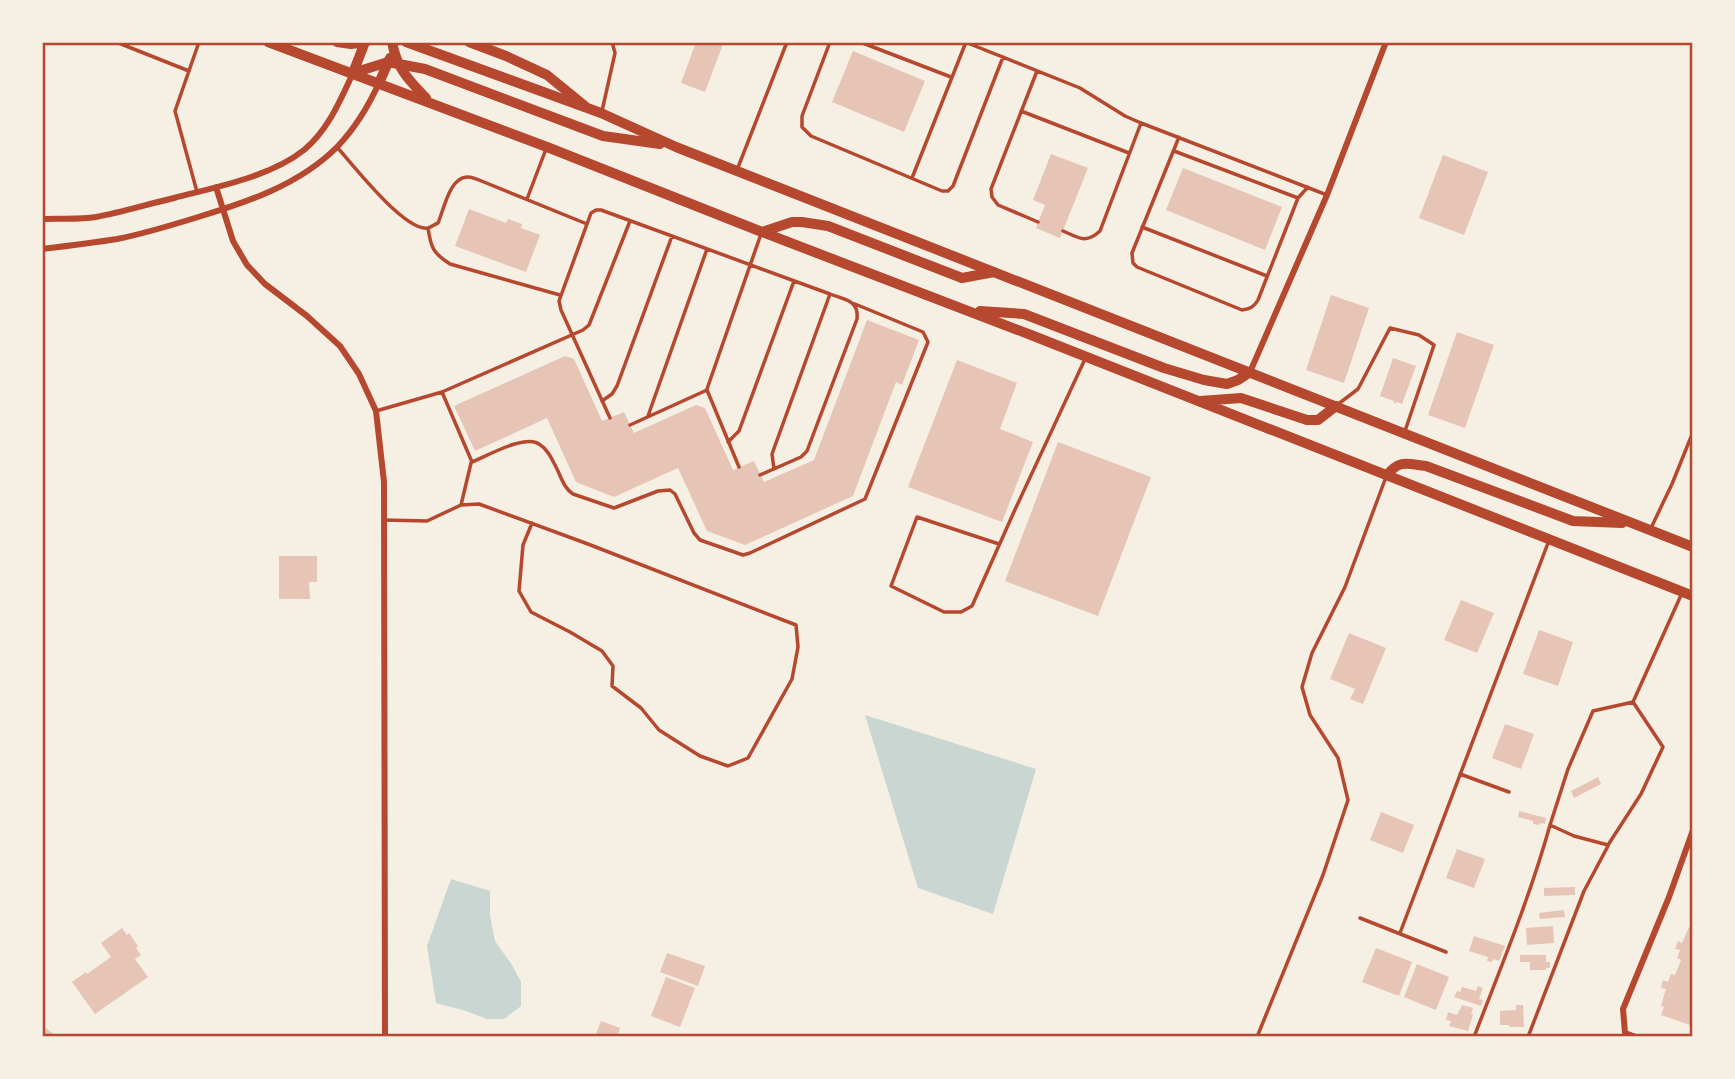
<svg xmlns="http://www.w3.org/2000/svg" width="1735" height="1079" font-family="'Varela Round',sans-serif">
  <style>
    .water { fill: #c9d6d2 }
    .building { fill: #e6c5b7 }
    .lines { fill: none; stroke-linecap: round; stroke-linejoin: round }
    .service { stroke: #b5482f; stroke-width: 3.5 }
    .minor { stroke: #b5482f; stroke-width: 6 }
    .secondary { stroke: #b5482f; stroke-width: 10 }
    .primary { stroke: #b5482f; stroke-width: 10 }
    .neatline { fill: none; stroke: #b5482f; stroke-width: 2.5 }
  </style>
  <rect width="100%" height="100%" fill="#f6efe4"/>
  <!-- water -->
  <path class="water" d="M865,715l171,54 -43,145 -75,-26z
    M451,879l39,12v25l5,25 17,24 9,17v24l-17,13h-17l-21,-8 -30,-8 -9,-57z"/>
  <!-- building -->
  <path class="building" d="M696,42h21l6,2 -18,48 -24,-9z
    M853,51l72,30 -21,51 -72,-30z
    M1051,154l37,14 -28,70 -24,-10 9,-23 -12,-5z
    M1443,155l45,17 -24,63 -45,-17z
    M1183,168l99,39 -17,43 -99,-40z
    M469,209l37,14 2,-4 14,5 -1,4 19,7 -14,37 -71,-26z
    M1331,295l38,13 -25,75 -38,-13z
    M867,320l52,20 -17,45 -6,-3 -43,114 -108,49 -38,-14 -29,-63 -64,29 -38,-15 -29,-64 -72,33 -21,-45 111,-50 9,3 28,62 22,-9 10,21 62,-28 9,3 28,62 21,-9 10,21 50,-22z
    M1457,332l37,13 -29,83 -37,-13z
    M1393,358l23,8 -14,38 -5,-2 -1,1h-2v-2l-14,-5z
    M957,360l60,23 -17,46 33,13 -31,80 -94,-35z
    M1058,442l93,35 -53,139 -93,-35z
    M279,556h38v26h-8l1,17h-31z
    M1461,600l33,13 -17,40 -33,-13z
    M1539,630l34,12 -15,44 -35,-12z
    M1349,633l37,15 -23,56 -13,-5 5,-10 -25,-10z
    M1505,724l29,10 -13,35 -29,-11z
    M1598,777l3,7 -27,14 -3,-7z
    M1519,811l27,7 -1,6 -5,-1 -1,2 -6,-1v-3l-15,-4z
    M1381,812l33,13 -11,28 -33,-13z
    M1457,849l28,10 -11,29 -28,-10z
    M1575,887v8l-31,1v-8z
    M1564,910l1,7 -25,2 -1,-6z
    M1553,926l1,17 -27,2 -1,-17z
    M1689,927l4,2v97l-32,-11 3,-8 -3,-1 5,-17 -5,-1 2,-8 5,2 3,-8 4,1 6,-15 -4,-2 3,-8 -5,-1 3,-8 4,2z
    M122,928l5,7 2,-2 9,13 -2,2 5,7 -6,4 13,18 -53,37 -23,-32 14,-10 1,2 24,-17 -10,-14z
    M1474,936l31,10 -6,15 -6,-2 -1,3 -5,-1 1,-4 -19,-6z
    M1376,948l36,14 -13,34 -37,-14z
    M667,953l38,13 -7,20 -38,-14z
    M1520,955h26v7h4v6h-4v2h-16v-8h-10z
    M1417,964l32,13 -13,33 -32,-13z
    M666,977l29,11 -15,39 -29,-11z
    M1478,986l5,2 -4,11 4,1 -2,6 -27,-9 3,-6 3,1 2,-5 14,4z
    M1462,1005l11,3 -2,6 2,1 -5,16 -19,-5 2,-5 -5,-1 2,-8 9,3z
    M1516,1005h7l1,22h-15v-2h-9v-14l16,-1z
    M601,1021l19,7 -3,9h-22z
    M46,1028l11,9h-15v-3z"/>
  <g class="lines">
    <!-- service -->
    <path class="service" d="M116,42l73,29
      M830,42l-28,74v11l9,9 131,55h6l5,-5 50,-129
      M860,42l91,35
      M965,42l115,46 45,28 16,7 186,72
      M1037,71l-46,118 1,8 6,8 40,17
      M602,111l13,-58 -3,-11
      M1021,111l108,42
      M1179,137l-47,116 1,10 4,4 105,43c8,-1 12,-3 16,-10l40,-102 10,-11
      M337,147c15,17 68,85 91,81 4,-1 7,-4 10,-5 6,-14 12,-47 30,-46 4,0 8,2 11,3l108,44
      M1174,151l124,47
      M737,170l50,-128
      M912,178l54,-136
      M197,192l-22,-81 24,-69
      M527,199l19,-50
      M1142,227l125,49
      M428,228c3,20 5,25 22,36l110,31
      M1063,231c16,7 23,13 37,0l41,-108
      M707,389l54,-155
      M442,392l30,70c15,-6 53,-28 67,-18 10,6 14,18 19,27 4,9 7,18 15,23l41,14 44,-17 12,-1 5,4 19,39 6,7 43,15 7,-2 115,-54 63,-157 -5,-10 -68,-28
      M602,401l10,-7 5,-8 55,-150
      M1337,405l21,-16 32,-61 29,7 15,10 -29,86
      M376,411l66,-19 141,-62 6,-5 41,-104
      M648,416l59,-167
      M610,418l-49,-108 -2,-9 32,-88 5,-3h5l229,84c15,6 29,6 27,25l-50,132 -6,6 -41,18
      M630,425l77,-35 32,77
      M728,442l11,-11 55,-150
      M774,469l-2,-15 58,-160
      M461,505l10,-42
      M384,520l43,1 34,-16 18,-1 109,40 208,81 2,22 -6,32 -44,79 -20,8 -28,-10 -41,-26 -18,-22 -29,-22 1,-20 -11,-15 -32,-19 -39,-20 -12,-21 4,-46 9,-22
      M1651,528l21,-44 21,-52
      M999,544l-82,-27 -26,69 53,26h17l11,-6 41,-92 72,-155
      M1633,702l30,45 -22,47 -33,51 -34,-9 -24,-11 18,-56 25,-58 40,-9 49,-109
      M1460,774l49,18
      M1360,918l86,34
      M1400,933l148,-390
      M1257,1037l66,-162 25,-75 -10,-42 -28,-43 -8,-28 10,-34 33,-66 41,-110
      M1474,1037c27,-70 56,-140 76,-212
      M1528,1037l56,-146 24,-45"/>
    <!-- minor -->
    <path class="minor" d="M216,187l17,54 14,24 18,19 42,32 33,30 19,28 17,37 8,71 1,555
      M42,219c18,-1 36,1 54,-2 26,-5 52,-13 78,-19 42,-11 96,-21 130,-48 24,-20 36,-49 49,-77
      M42,249c25,-3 50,-6 75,-10 26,-5 52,-13 78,-21 50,-15 105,-33 143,-72 18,-19 30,-39 41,-63
      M1250,372l77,-177 59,-153
      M1636,1037l-11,-4 -2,-24 46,-112 24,-67"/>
    <!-- secondary -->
    <path class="secondary" d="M337,42l14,2 15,-2
      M469,42l37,14 41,19 38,31
      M353,73l12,-31
      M379,83l11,-25"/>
    <!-- primary -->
    <path class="primary" d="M268,42l279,105 215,85 269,103 662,261
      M392,42c5,27 16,37 34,56
      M406,42l195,71 75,34 1017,400
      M353,73l35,-11 37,7 178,67 57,8
      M762,232l30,-10h10l26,4 134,52 32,-6
      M980,311l44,3 140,54 40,12 23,4 11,-4 12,-8
      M1200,401l41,-3 66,22h11l18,-14
      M1387,475c13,-16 20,-11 39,-9l147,55 49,2"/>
  </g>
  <!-- border -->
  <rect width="1735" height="1079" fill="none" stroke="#f6efe4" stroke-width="88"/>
  <rect x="44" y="44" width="1647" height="991" class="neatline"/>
</svg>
